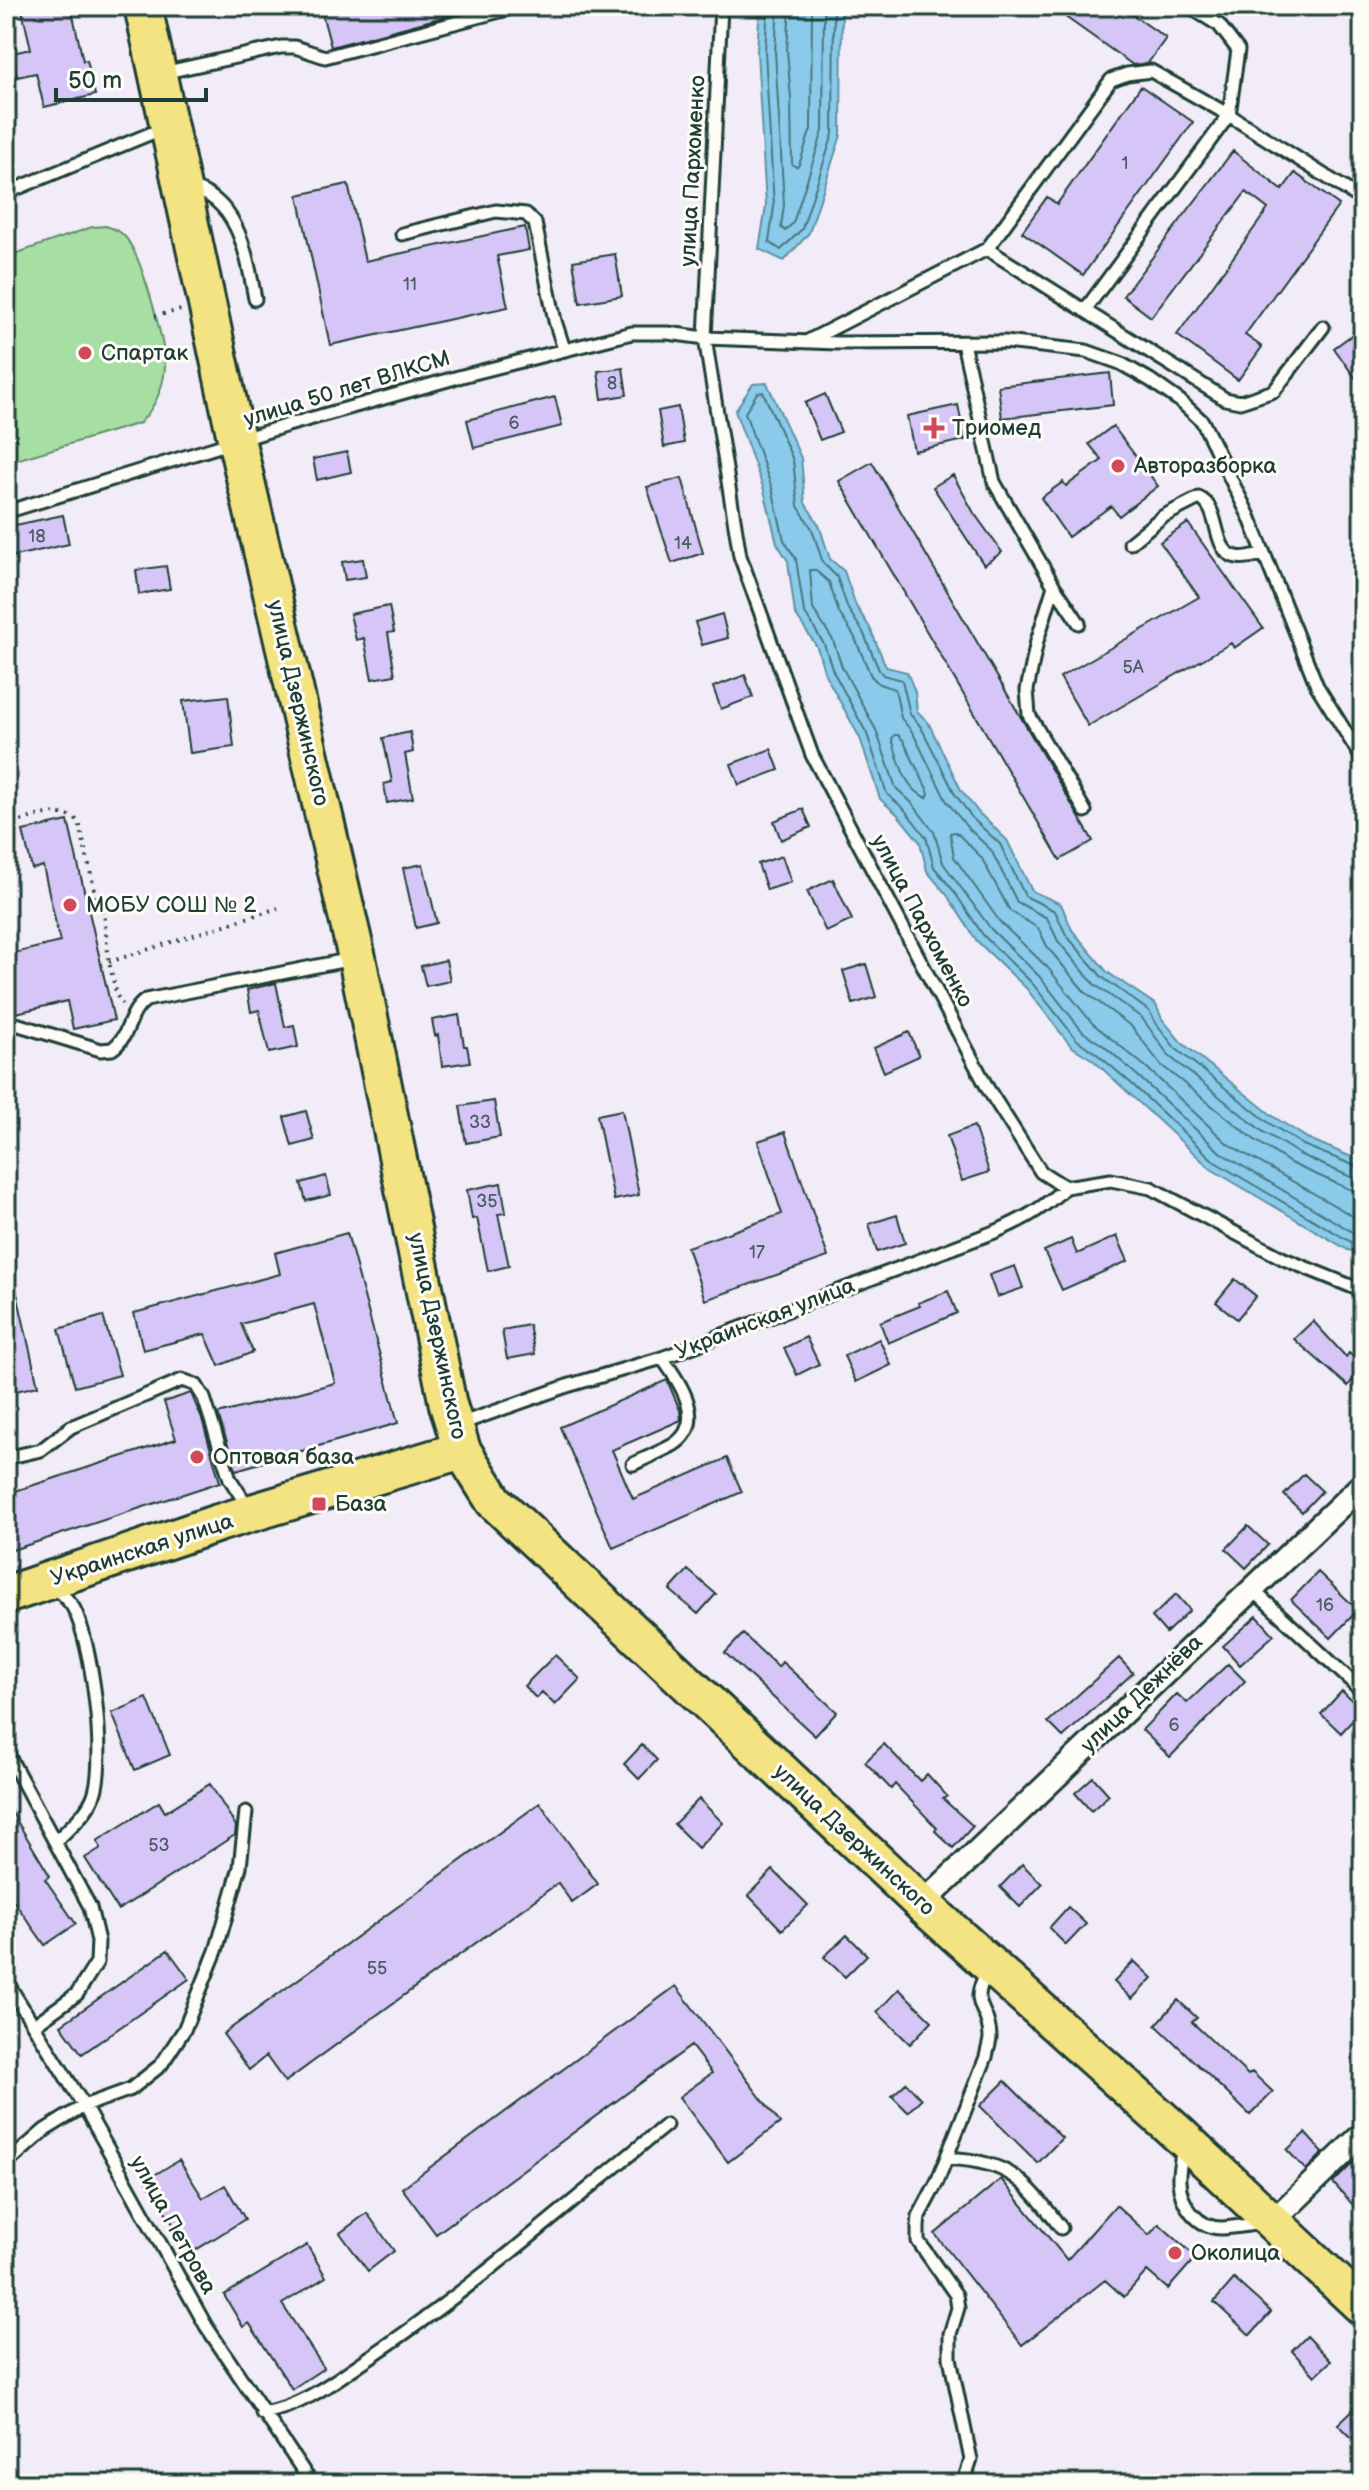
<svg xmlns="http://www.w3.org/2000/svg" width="1369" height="2490" font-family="'Balsamiq Sans',sans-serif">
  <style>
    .green { fill: #a6dea3; stroke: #628e6c; stroke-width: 2 }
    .water { fill: #8acbeb; stroke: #5f92a2; stroke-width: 2 }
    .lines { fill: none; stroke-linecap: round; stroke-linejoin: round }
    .shore { stroke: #4a767d; stroke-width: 2 }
    .building { fill: #d6c6f7; stroke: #1f3d34; stroke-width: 2 }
    .lane-casing { stroke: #1f3d34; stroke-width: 17 }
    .street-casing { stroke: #1f3d34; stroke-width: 28 }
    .primary-casing { stroke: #1f3d34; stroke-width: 42 }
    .path { stroke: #1f3d34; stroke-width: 4; stroke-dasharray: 2 6; stroke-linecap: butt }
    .lane { stroke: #fdfcf7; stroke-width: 11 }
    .street { stroke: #fdfcf7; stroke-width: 22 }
    .primary { stroke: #f4e382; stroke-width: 36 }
    .poi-dot { fill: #d1495b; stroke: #fdfcf7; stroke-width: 3 }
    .labels { text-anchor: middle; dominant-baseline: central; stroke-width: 6; stroke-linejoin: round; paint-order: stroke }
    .number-label { font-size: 18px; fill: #4d5f65 }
    .street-label { font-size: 22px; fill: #1f3d34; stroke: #fdfcf7 }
    .poi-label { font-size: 22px; fill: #1f3d34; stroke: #fdfcf7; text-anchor: start }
  </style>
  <rect width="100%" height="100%" fill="#f1ecf7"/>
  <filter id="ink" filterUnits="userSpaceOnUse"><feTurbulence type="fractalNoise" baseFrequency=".0125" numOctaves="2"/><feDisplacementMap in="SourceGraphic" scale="16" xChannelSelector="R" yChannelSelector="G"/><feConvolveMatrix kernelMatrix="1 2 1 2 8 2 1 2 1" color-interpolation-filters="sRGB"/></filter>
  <g filter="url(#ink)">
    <!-- green -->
    <path class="green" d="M106,226c12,4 18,7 24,18 13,20 36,100 35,124 -2,22 -10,39 -25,55l-134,40v-206l86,-30z"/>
    <!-- water -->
    <path class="water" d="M760,6h82l-1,129 -32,98 -25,28 -25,-12 7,-43 -9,-155z
      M767,383l34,75 4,45 14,22 11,34 14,12 12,35 14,22 16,39 21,5 8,20 2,19 11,11 33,68 18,23 28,27 25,51 29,13 11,26 35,42 49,33 6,14 19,23 93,75 33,21 56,24v91l-15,-3 -137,-81 -118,-109 -22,-14 -45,-58 -49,-47 -30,-46 -20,-24 -7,-29 -22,-27 -18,-16 -20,-61 -35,-64 -8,-27 -22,-33 -7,-53 -11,-18 -13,-53 -29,-79 18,-27z"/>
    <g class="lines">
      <!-- shore -->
      <path class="shore" d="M768,6l-3,45 9,156 -5,35 12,8 21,-21 31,-95 1,-128
        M778,6l-3,45 9,154 -3,22 4,4 8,-8 30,-92 1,-125
        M790,6l-3,44 4,49 1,65 4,3 3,-2 12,-36 1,-123
        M894,735h4l5,5 26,53 -2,5c-23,-9 -28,-37 -35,-59z
        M1363,1169l-60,-24 -34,-22 -94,-75 -19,-25 -7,-12 -47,-34 -36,-42 -11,-24 -30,-15 -25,-52 -27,-25 -18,-25 -34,-67 -11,-13 -8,-34 -19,-5 -4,-5 -16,-38 -15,-23 -11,-32 -14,-14 -11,-34 -14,-23 -5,-46 -30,-68 -6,1 -12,20 27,75 12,52 12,19 8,53 20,32 9,27 34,63 20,60 17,15 22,28 8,30 19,23 30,45 49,48 45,57 20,14 35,30 83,78 136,80 12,3
        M1363,1179l-10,-1 -54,-24 -37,-23 -93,-75 -27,-38 -48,-34 -36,-43 -11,-23 -30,-16 -26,-52 -25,-24 -20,-26 -33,-67 -12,-15 -6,-29 -16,-5 -8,-8 -17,-40 -15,-23 -10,-31 -14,-12h-5l3,39 20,31 9,27 34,63 20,58 16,15 22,29 9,31 48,66 48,47 44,56 21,14 34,30 83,77 133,80 9,2
        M1363,1191l-14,-2 -59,-26 -35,-23 -94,-75 -29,-38 -47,-35 -37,-44 -10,-20 -28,-17 -29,-54 -25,-25 -6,1 4,24 46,65 48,46 44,55 54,44 82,77 135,78"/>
    </g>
    <!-- building -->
    <path class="building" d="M21,6h50l12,55 4,-1 8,35 -51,12 -8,-34 -19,4 -5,-24 19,-4z
      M320,6h152l1,3 -142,38z
      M1050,6h70l46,32 -18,25 -15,2z
      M1141,86l52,36 -110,153 -61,-43 25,-35 10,7z
      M1233,151l49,39 13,-17 44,32 -94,130 17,12 -24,33 -61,-45 91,-126 -22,-17 -95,125 -28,-21z
      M348,184l17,77 160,-34 4,23 -32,6 11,51 -178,38 -32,-150z
      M615,254l7,42 -42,7 -7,-42z
      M1363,327v62l-29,-41z
      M623,368l4,27 -25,4 -4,-28z
      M1110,373l3,32 -111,13 -4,-32z
      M825,394l16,38 -21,8 -15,-37z
      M555,397l7,29 -88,22 -7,-28z
      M958,405l7,35 -51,11 -7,-35z
      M678,407l6,36 -20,4 -6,-36z
      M1113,426l45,60 -39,30 -8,-10 -43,31 -27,-39 22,-16 3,4 36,-26 -13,-16z
      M347,452l4,20 -34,8 -4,-21z
      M872,462l221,379 -33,19 -221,-379z
      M953,475l21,38 28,39 -18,13 -51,-78z
      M682,478l21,75 -31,10 -25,-76z
      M63,515l6,29 -63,14v-31z
      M1188,523l75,105 -29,20 -3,-5 -143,83 -28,-49 139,-80 -39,-55z
      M363,559l3,18 -21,3 -3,-18z
      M166,566l4,23 -31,5 -3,-24z
      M389,606l5,26 -6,1 7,42 -23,4 -8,-41 -8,2 -6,-26z
      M722,614l6,24 -26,7 -7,-23z
      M745,675l8,22 -32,12 -8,-22z
      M228,696l6,51 -44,6 -7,-52z
      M410,732l3,20 -8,2 8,44 -26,5 -3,-19 8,-2 -9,-44z
      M771,749l8,21 -40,15 -8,-21z
      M803,809l8,18 -30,13 -7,-19z
      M68,821l46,199 -41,9 -6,-28 -51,12 -10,-42v-16l54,-13 -17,-76 -11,3 -9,-38z
      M782,856l9,26 -24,8 -9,-26z
      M423,864l14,59 -21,5 -13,-60z
      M833,879l19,41 -26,12 -19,-41z
      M446,960l4,21 -24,5 -5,-20z
      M866,964l10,33 -23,7 -10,-33z
      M276,983l9,44 9,-2 4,22 -29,6 -10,-43 -8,2 -4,-22z
      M459,1015l5,31h3l3,16 -28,4 -4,-31 -3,1 -3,-16z
      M909,1032l10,24 -35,16 -10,-24z
      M494,1101l6,36 -34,6 -6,-37z
      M622,1110l17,85 -25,5 -17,-85z
      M306,1111l8,29 -22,6 -8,-29z
      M974,1126l15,46 -27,9 -15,-45z
      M785,1132l43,125 -123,43 -18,-53 95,-33 -24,-73z
      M326,1176l5,19 -25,6 -5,-18z
      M501,1183l5,30 -8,1 11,52 -21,5 -11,-53 -5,1 -5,-29z
      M897,1215l8,28 -28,9 -8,-28z
      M347,1233l51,190 -162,47 -18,-56 117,-31 -21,-79 -73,20 12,28 -34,14 -14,-32 -62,16 -9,-37 146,-39 -5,-21z
      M1117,1236l11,25 -66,29 -18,-39 27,-12 6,15z
      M1015,1266l8,22 -26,9 -8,-22z
      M13,1276l25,110 -32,7v-116z
      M1235,1279l21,17 -19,23 -21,-17z
      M948,1291l9,22 -69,30 -8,-21 40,-16 -2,-3z
      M103,1316l17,59 -45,12 -16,-58z
      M1313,1321l33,36 3,-4 14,13 -15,20 -54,-47z
      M529,1325l6,29 -28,5 -5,-29z
      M806,1337l13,27 -22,11 -13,-27z
      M879,1339l12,26 -35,17 -12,-26z
      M667,1380l13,30 1,10 -69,30 21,49 94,-41 15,34 -129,56 -53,-121z
      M191,1393l11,26 18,63 -214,70v-58l170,-55 -12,-37z
      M1304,1474l18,17 -20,21 -18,-17z
      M1248,1526l20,19 -22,23 -20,-19z
      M688,1570l28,24 -18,20 -28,-24z
      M1318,1572l40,38 -27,28 -40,-38z
      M1176,1594l14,16 -24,23 -14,-16z
      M1257,1616l17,19 -34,30 -17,-19z
      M743,1634l35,33 4,-5 55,50 -22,24 -90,-83z
      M555,1655l25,24 -25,26 -13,-13 -6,6 -12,-12z
      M1119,1658l14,15 -70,64 -15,-15z
      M1228,1664l17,17 -75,76 -28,-27 35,-36 10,9z
      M1342,1691l20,19 -21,23 -20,-19z
      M147,1698l23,57 -35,15 -23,-57z
      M884,1744l36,37 7,-7 20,22 -4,3 30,27 -20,22 -18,-17 2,-3 -42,-44 -4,5 -26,-27z
      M642,1745l15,15 -18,19 -15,-15z
      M1093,1777l16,18 -18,16 -16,-18z
      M210,1784l26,42 -1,9 -117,75 -33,-52 16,-10 -4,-7 62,-39 6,10z
      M699,1799l24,24 -25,25 -24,-24z
      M6,1803l44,73 -5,3 31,45 -31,21 -39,-55z
      M540,1803l58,81 -26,19 -14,-20 -273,199 -19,-26 -17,14 -26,-36z
      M1022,1864l20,20 -22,23 -20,-20z
      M773,1870l35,35 -26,25 -34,-35z
      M1068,1907l18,17 -20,21 -17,-17z
      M847,1935l20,20 -22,22 -21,-20z
      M168,1950l21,29 -107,75 -21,-29z
      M1134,1961l18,17 -20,21 -18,-17z
      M676,1986l104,137 -52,39 -49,-65 33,-24 -21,-27 -255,188 -34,-46z
      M899,1989l33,32 -22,23 -33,-32z
      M1178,2000l19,18 -5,4 56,53 4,-3 21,20 -23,23 -94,-90z
      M1005,2081l57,57 -24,25 -58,-57z
      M906,2083l15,16 -13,13 -16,-16z
      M1305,2133l18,20 -17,17 -19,-20z
      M179,2160l24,38 22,-13 20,34 -54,34 -45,-73z
      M1355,2161l8,9v46l-30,-33z
      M1001,2179l66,81 49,-55 33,30 10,-11 37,33 -28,32 -21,-18 -23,26 -19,-17 -83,65 -87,-111z
      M367,2213l27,38 -26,20 -28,-38z
      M307,2245l19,32 -44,27 42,64 -32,21 -43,-66 -6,4 -19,-32z
      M1234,2279l37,33 -21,23 -36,-33z
      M1307,2336l24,25 -16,15 -23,-25z
      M1363,2400v49l-25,-25z"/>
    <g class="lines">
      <defs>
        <path id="lane" d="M721,6l-16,332 35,218 72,199 176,334 53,83 24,15 46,-7 40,8 133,71 79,32
          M162,73l119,-26h14l30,10 194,-51
          M188,187c51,11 59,69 67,112
          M6,193l158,-65
          M402,234l94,-23 30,3 9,9 20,98 9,28
          M987,249l238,150 15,3 34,-11 49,-64
          M1085,310l144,-195 9,-65 -19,-25 -31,-19
          M808,341l179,-92 124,-169 16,-6 24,-3 78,44 134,85
          M963,343l31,139 60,104 25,37
          M6,512l282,-87 174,-49 170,-43h36l37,5 133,5 167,-1 81,9 34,12 30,17 30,21 22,20 47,95 68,170 46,74
          M1130,543l32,-26 37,-19c23,10 12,55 38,59 7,2 19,-2 27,-3
          M1054,586l-17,55 -10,49 2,25 56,96
          M6,1021l95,29 11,-1c19,-13 15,-36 34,-49l206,-41
          M457,1425l110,-39 95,-28 335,-127c25,-11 48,-23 68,-44
          M6,1458l35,-8 30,-23 111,-47 14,5 8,13 26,81 18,28
          M633,1464c13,-6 27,-12 40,-19 35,-22 7,-63 -11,-87
          M52,1584c6,7 16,15 21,23 19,34 34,152 21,188 -7,19 -25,33 -39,47
          M1252,1589l111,103
          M6,1751l84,156 8,34 -1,21 -20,32 -43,31
          M6,1981l78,125 122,220 106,158
          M1182,2149c0,10 -4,22 -3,32 1,23 19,48 44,47 13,-1 26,-3 39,-5
          M947,2158c64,4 78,22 114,70
          M6,2164l39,-34 39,-24 47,-17 30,-24 23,-35 32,-79 24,-84 6,-55
          M262,2413c39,-6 70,-30 102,-52 106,-70 203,-156 302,-236
          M963,2484l8,-24 -21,-102v-24l8,-26 -2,-13 -38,-54v-14l1,-11 18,-34 49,-125c1,-6 4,-14 4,-20 -1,-33 -23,-29 -2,-67"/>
        <path id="street" d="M922,1904l441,-420
          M1271,2223l92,-89"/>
        <path id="primary" d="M143,6l94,437 120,515 91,447 14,45 32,51 428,403 261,234 180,169
          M6,1595l212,-72 244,-73"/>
      </defs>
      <!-- lane casing -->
      <use href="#lane" class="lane-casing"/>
      <!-- street casing -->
      <use href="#street" class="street-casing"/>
      <!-- primary casing -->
      <use href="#primary" class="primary-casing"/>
      <!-- path -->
      <path class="path" d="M155,316l26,-6
        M6,826c24,-7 51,-22 73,-4l18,79 7,13 5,48 8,34 5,8
        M109,962l169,-54"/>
      <!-- lane -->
      <use href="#lane" class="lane"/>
      <!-- street -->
      <use href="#street" class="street"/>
      <!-- primary -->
      <use href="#primary" class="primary"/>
    </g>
  </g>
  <!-- markers -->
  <g class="poi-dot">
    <circle cx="85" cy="353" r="8"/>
    <path d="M930 416h8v8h8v8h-8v8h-8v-8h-8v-8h8z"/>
    <circle cx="1118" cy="466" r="8"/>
    <circle cx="70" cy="905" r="8"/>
    <circle cx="197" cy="1457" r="8"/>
    <rect x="311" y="1496" width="16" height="16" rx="4"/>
    <circle cx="1175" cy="2253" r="8"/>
  </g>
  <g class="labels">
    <!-- number labels -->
    <g class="number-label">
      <text x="1125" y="163">1</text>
      <text x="410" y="284">11</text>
      <text x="612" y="383">8</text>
      <text x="514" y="423">6</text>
      <text x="37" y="536">18</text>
      <text x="683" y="543">14</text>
      <text x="1133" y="667">5А</text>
      <text x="480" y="1122">33</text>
      <text x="487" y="1201">35</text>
      <text x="757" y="1252">17</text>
      <text x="1325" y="1605">16</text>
      <text x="1174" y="1725">6</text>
      <text x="159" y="1845">53</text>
      <text x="377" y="1968">55</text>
    </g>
    <!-- street labels -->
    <g class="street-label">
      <text transform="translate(693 171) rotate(-87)">улица Пархоменко</text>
      <text transform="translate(347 389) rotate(-17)">улица 50 лет ВЛКСМ</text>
      <text transform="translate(298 703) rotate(77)">улица Дзержинского</text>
      <text transform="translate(922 921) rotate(62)">улица Пархоменко</text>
      <text transform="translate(765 1319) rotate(-21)">Украинская улица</text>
      <text transform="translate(437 1336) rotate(78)">улица Дзержинского</text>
      <text transform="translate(142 1550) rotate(-18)">Украинская улица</text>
      <text transform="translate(1142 1694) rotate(-44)">улица Дежнёва</text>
      <text transform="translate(854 1840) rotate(43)">улица Дзержинского</text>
      <text transform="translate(173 2225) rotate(61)">улица Петрова</text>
    </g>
    <!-- poi labels -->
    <g class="poi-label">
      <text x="101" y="353">Спартак</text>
      <text x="952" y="428">Триомед</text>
      <text x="1134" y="466">Авторазборка</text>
      <text x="86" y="905">МОБУ СОШ № 2</text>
      <text x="213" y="1457">Оптовая база</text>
      <text x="335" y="1504">База</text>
      <text x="1191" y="2253">Околица</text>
    </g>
  </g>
  <!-- margin -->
  <rect width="1369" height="2490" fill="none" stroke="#fdfcf7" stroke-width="32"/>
  <rect x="16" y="16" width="1337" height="2458" fill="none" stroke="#1f3d34" stroke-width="3" filter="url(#ink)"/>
  <!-- scale -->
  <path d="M56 88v12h150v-12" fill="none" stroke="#1f3d34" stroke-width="4"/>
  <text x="68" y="88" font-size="24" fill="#1f3d34" stroke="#fdfcf7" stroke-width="6" paint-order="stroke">50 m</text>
</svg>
